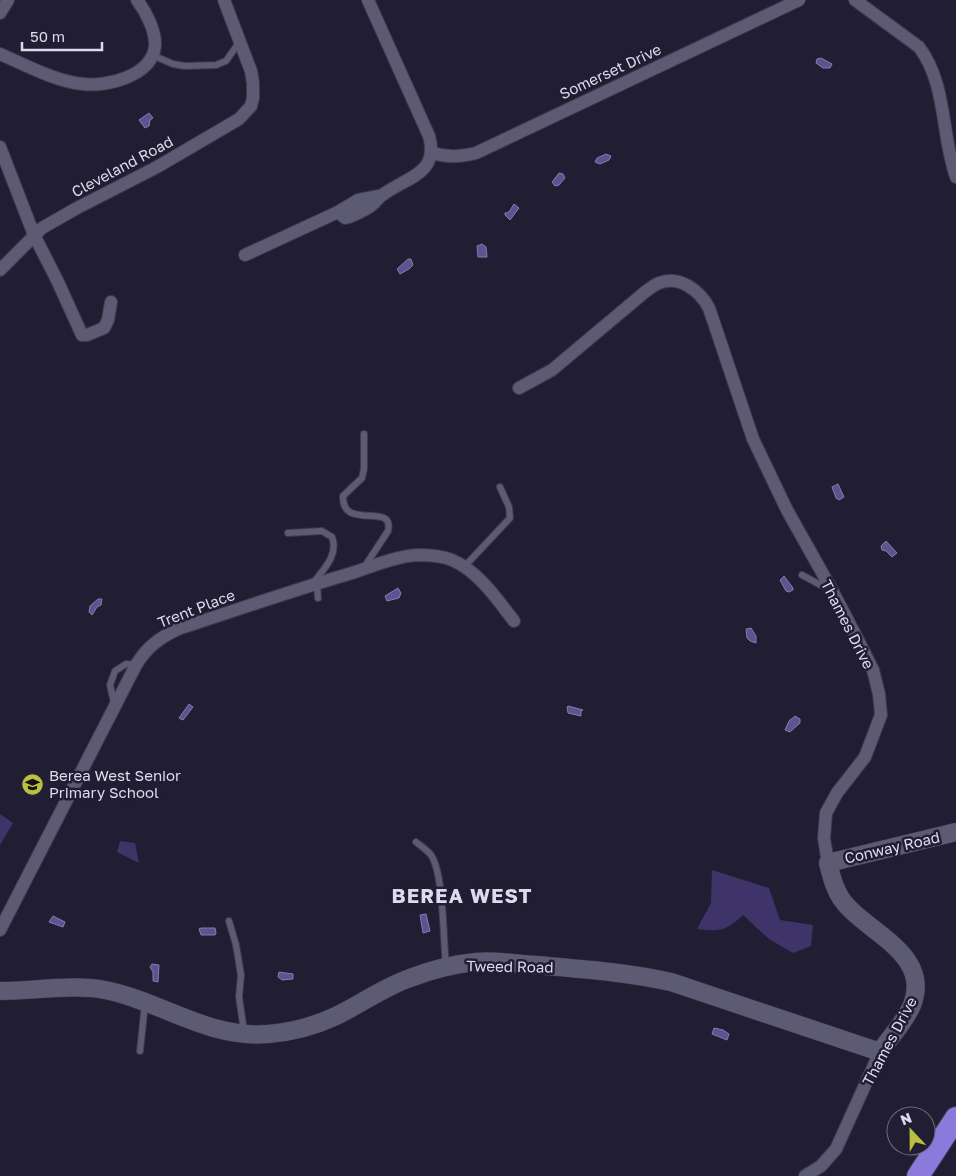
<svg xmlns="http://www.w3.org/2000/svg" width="956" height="1176" font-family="'Golos Text',sans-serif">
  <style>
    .green { fill: #3e3469 }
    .water { fill: #5e5391; stroke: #847cac }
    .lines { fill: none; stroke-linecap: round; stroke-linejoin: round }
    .lane-casing { stroke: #3d3a4d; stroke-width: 8 }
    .street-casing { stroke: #3d3a4d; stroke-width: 14 }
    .secondary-casing { stroke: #3d3a4d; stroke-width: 19 }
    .highway-casing { stroke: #3d3a4d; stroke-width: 24 }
    .lane { stroke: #5d5a74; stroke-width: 6 }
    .street { stroke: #5d5a74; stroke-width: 12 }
    .secondary { stroke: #5d5a74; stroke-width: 18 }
    .highway { stroke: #8b79dc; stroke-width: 22 }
    .labels { text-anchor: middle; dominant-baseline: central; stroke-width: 5; stroke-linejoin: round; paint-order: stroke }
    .street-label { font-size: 15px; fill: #dddbeb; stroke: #211e34 }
    .poi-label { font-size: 15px; fill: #dddbeb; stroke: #211e34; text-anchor: start }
    .district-label { font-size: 20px; font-weight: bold; letter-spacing: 1px; fill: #dddbeb; stroke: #211e34 }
  </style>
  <rect width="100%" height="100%" fill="#211e34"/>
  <!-- green -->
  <path class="green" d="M0,814l13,9 -13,22z
    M120,841l15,2 4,20 -22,-11z
    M712,870l57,18 11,32 33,5 -2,21 -18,7 -24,-14 -26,-24c-17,16 -23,17 -46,14l14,-26z"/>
  <!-- water -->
  <path class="water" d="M821,58l11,6 -2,4h-7l-7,-5 1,-4z
    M149,113l4,5 -3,2 -1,6 -4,2 -6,-8z
    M606,154l5,2 -2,4 -9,4 -5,-2 2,-4z
    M559,173l4,1 2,4 -6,7 -4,1 -3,-4z
    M514,204l5,4 -9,12 -5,-5v-2l4,-1z
    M482,244l4,3 1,10h-9l-1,-11z
    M408,259h3l2,6 -4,4 -9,5 -3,-5z
    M838,484l6,13 -5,3 -3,-2 -4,-11z
    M886,541l11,12 -5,4 -6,-6 -4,-1 -1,-4z
    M784,576l9,12v2l-4,2 -3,-1 -6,-11z
    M398,588l3,5 -2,5 -12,3 -2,-5z
    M98,599h4l-1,6 -4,2 -5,8 -3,-3 1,-6z
    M751,628l5,8v7l-6,-2 -3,-3 -1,-9z
    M189,704l4,3 -10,13 -4,-2z
    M568,706l15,4 -2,1v5l-13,-3 -1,-6z
    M795,716l5,3v4l-10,9 -5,-2 4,-9z
    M426,914l4,17 -7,2 -3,-18z
    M53,916l12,6 -2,5 -14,-5z
    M201,928h14l1,5 -1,2h-14l-2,-6z
    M152,964l7,1 -1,17 -5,-1v-9l-3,-5z
    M279,972l14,2v5l-11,1 -4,-3z
    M714,1028l9,2 6,4 -2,6 -15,-6z"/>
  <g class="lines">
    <defs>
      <path id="lane" d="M152,55l21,9 12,2 31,-1 10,-4 14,-20
        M364,434v35l-2,9 -19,18c-1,36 52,5 45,35l-23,35
        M288,533l34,-2 10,6c7,18 -9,33 -19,46
        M464,567l46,-49 -1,-11 -9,-20
        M802,575l26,14
        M317,584l1,14
        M114,703l-4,-18 5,-14 11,-7 10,1
        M416,842c5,4 11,8 15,13 13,19 12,85 15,111
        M229,921l7,24 5,30 -2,22 5,34
        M140,1051l5,-47"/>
      <path id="street" d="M855,0l64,47c28,37 22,87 37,130
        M0,13l8,-13
        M0,54c26,11 54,27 83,30 24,3 69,-8 72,-38 1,-15 -9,-34 -18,-46
        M0,147l34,88 23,45 25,55h5l17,-7 4,-8 3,-18
        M433,153c15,5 28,4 43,0l323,-153
        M338,212l7,6 4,-1c7,-3 18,-7 24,-13 3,-2 5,-6 8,-8 24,-19 59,-21 48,-60l-61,-136
        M245,255l93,-43 20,-12 21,-4
        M0,270l42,-42 35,-20 80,-41 82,-48 12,-13 2,-8v-15l-2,-12 -27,-71
        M519,388l33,-18 93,-78c4,-3 9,-7 14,-9 21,-8 41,8 50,25l44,131 34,71 46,82 25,48 15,30 6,24 2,21 -16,42 -28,36 -11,20 -2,25 4,25
        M0,930l136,-265c11,-18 23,-27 42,-36 58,-19 116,-39 174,-56 21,-7 44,-17 66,-18 11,0 24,1 34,5 26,11 45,39 62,61
        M805,1176l16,-10 15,-17 44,-97"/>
      <path id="secondary" d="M0,991c31,0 76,-7 105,-1 56,11 103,49 163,44 23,-2 47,-8 68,-18 25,-12 48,-29 74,-38 21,-8 44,-14 66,-16 19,-2 41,2 60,3 45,4 90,7 135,17l209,70c10,-15 25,-30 32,-47 19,-48 -38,-70 -64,-98 -12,-12 -16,-28 -20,-44l128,-31"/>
      <path id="highway" d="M918,1176l38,-58"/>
    </defs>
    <!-- lane casing -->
    <use href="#lane" class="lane-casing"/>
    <!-- street casing -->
    <use href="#street" class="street-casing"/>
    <!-- secondary casing -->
    <use href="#secondary" class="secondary-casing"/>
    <!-- highway casing -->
    <use href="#highway" class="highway-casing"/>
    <!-- lane -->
    <use href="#lane" class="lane"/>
    <!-- street -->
    <use href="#street" class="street"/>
    <!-- secondary -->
    <use href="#secondary" class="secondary"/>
    <!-- highway -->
    <use href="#highway" class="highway"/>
  </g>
  <!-- icons -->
  <defs>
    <symbol id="school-disc" viewBox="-11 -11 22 22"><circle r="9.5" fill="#bdbf43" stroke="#211e34"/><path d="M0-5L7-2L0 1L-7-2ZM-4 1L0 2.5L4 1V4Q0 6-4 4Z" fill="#111"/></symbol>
  </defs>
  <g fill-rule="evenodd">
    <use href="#school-disc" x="20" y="772" width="25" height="25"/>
  </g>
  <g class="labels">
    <!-- street labels -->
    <g class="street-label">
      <text transform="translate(610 71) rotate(-25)">Somerset Drive</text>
      <text transform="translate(122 166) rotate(-28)">Cleveland Road</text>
      <text transform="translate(196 608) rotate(-21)">Trent Place</text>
      <text transform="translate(848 624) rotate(63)">Thames Drive</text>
      <text transform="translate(892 847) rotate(-13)">Conway Road</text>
      <text transform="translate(510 966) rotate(1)">Tweed Road</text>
      <text transform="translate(889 1041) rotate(-62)">Thames Drive</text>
    </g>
    <!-- poi labels -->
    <g class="poi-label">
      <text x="49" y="775">Berea West Senior<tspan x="49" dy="17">Primary School</tspan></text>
    </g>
    <!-- district labels -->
    <g class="district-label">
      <text x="462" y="895">BEREA WEST</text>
    </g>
  </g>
  <!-- north arrow -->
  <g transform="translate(911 1131) rotate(338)"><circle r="24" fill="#211e34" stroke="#6c6a7d"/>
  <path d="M0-4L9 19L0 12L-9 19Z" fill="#bdbf43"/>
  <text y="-8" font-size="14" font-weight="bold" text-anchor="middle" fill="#dddbeb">N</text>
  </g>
  <!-- scale -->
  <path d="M22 42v8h80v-8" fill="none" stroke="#dddbeb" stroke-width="2.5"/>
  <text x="30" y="42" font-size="15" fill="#dddbeb" stroke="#211e34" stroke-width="4" paint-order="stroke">50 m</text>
</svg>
